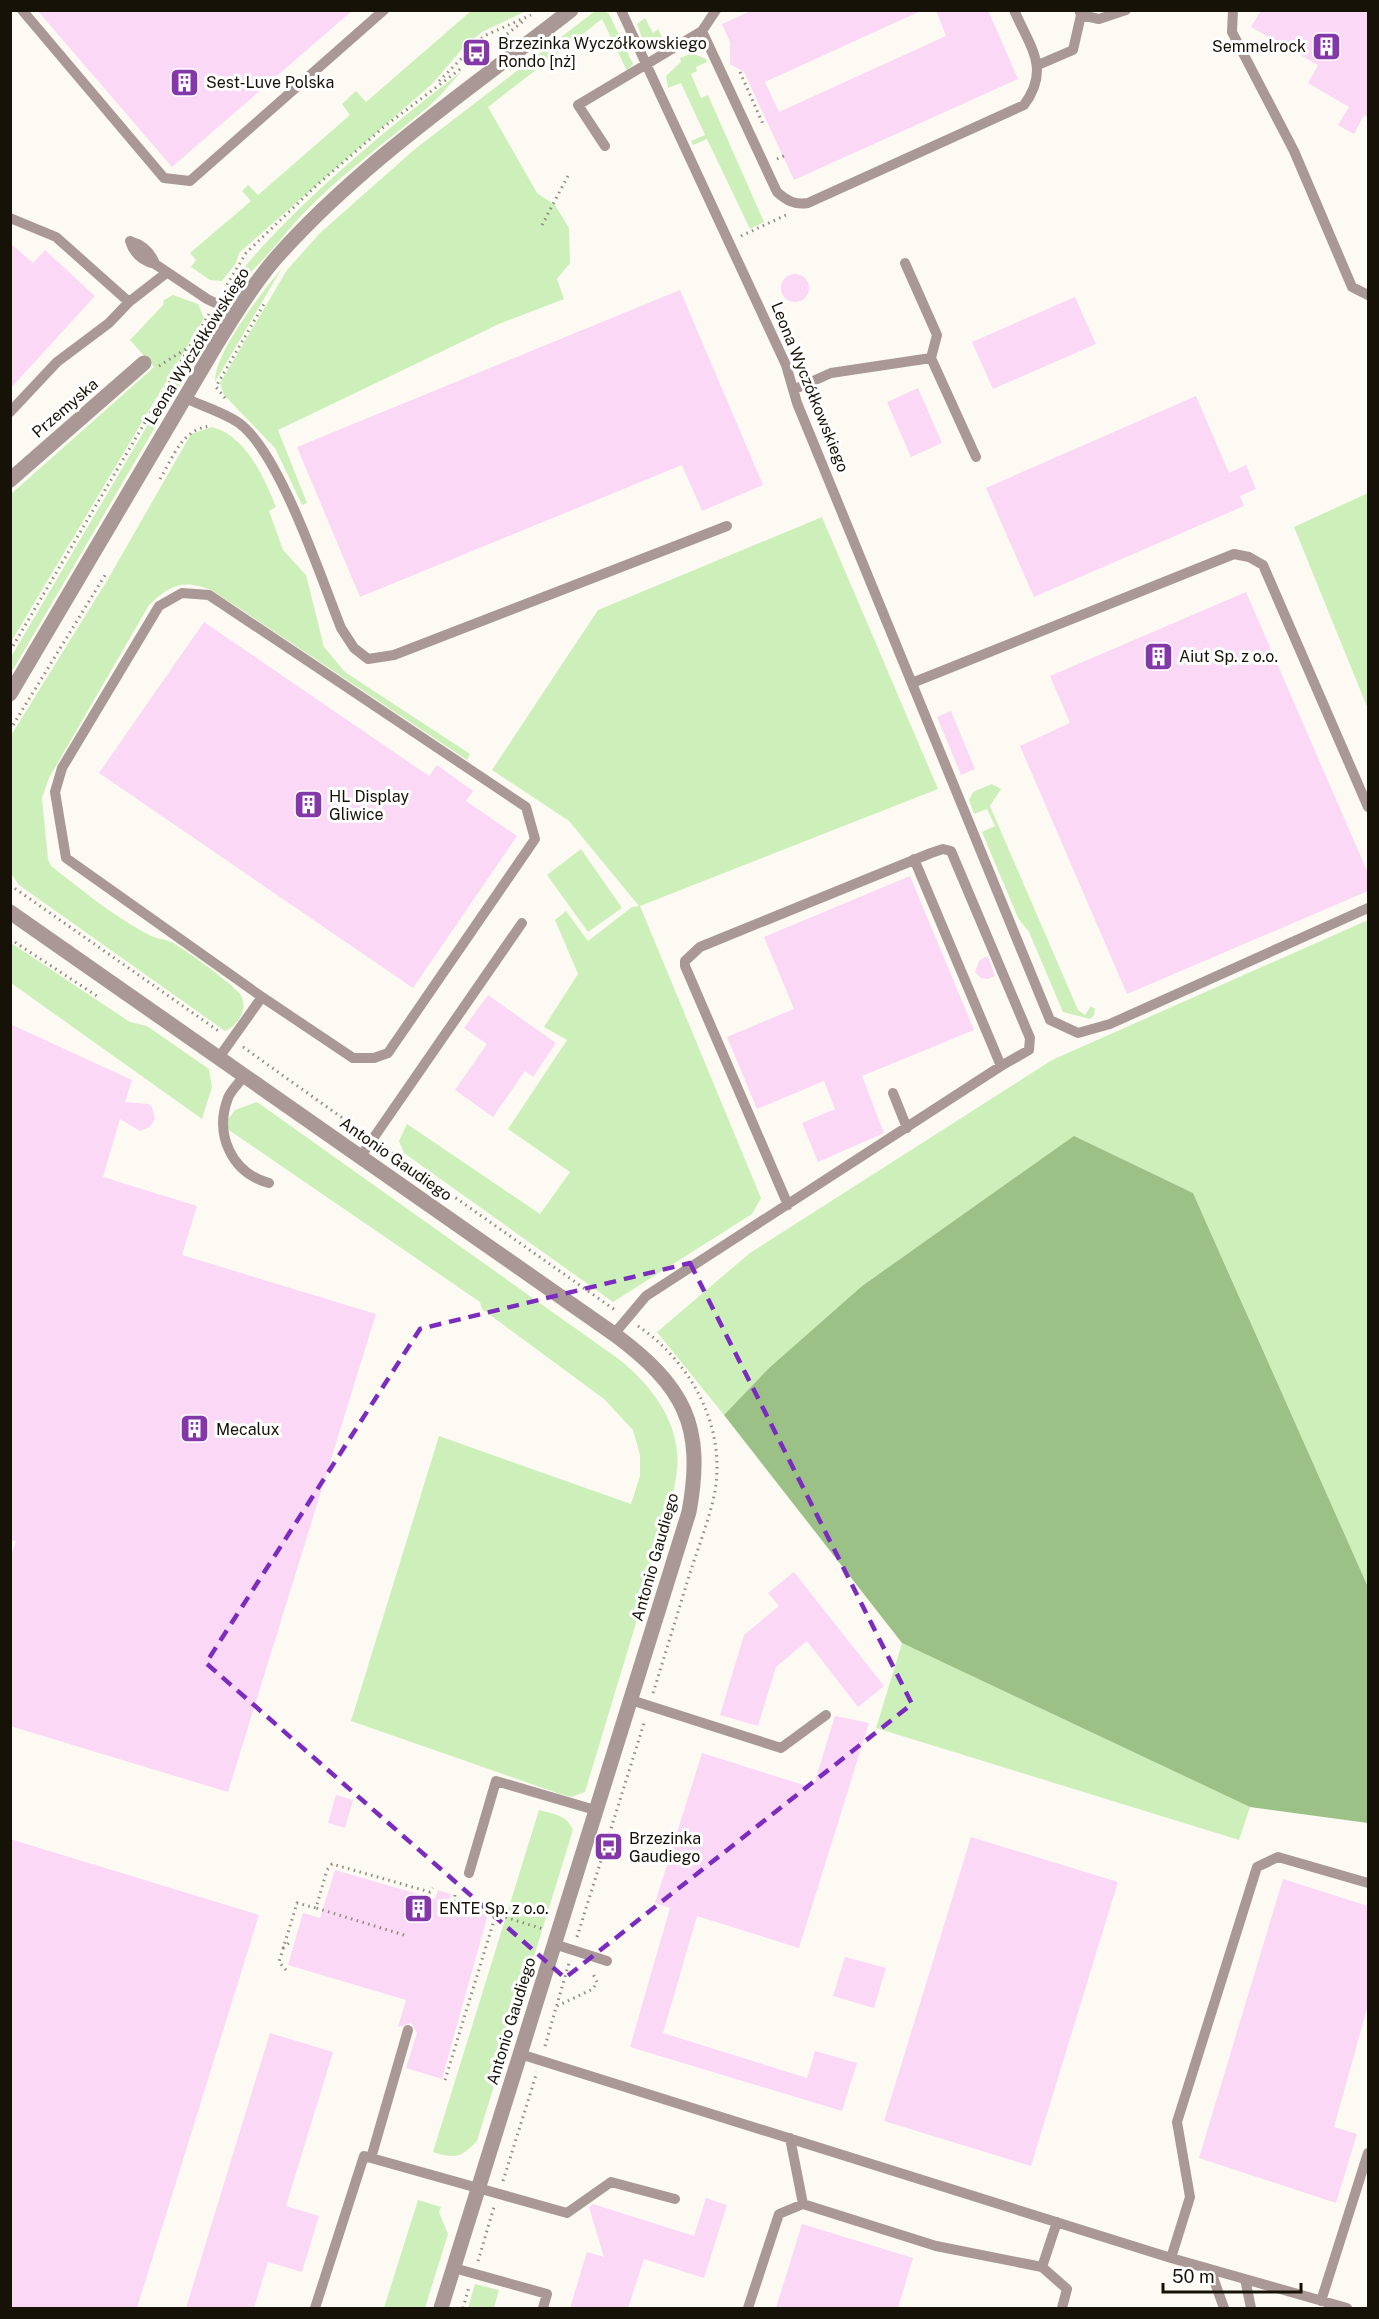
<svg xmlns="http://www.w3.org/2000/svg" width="1379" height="2319" font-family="'Public Sans',sans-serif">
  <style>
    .green { fill: #cdf0ba }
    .forest { fill: #9cc187 }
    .building { fill: #fbd8f5 }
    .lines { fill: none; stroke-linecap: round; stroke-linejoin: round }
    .path { stroke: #8e8a81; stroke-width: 3; stroke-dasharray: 1.5 4.5; stroke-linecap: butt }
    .service { stroke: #a99895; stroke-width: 10 }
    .minor { stroke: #a99895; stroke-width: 15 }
    .tertiary { stroke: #a99895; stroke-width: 15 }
    .marked { fill: none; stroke: #7b2cbf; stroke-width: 4.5; stroke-dasharray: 12 8; stroke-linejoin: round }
    .labels { text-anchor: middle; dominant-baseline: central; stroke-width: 6; stroke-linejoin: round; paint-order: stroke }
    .poi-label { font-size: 16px; fill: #171207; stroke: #fff; text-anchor: start }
    .street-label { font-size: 16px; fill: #171207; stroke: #fff }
  </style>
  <rect width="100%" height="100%" fill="#fdfaf3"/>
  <!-- green -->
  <path class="green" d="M471,11h55l-44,21 -18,15 -32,37 -193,169 -3,10 -14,18 -12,-1 -19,-13 5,-7 -6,-7 61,-52 -9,-10 6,-6 10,10 92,-80 -8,-11 14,-13 10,11z
    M595,11h10l4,3 24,50 -6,7 -25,-52 -114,88 49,86 18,12 14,23 1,35 -13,16 7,20 -65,25 -221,106 29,73 -5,2 -27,-57 -51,-53 -4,-12 67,-113 33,-37 95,-84z
    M645,18l8,15 5,-4 7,14 -8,3 -15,-8 -5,-14z
    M692,53l14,6 1,3 -11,5 1,4 -6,3 10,24 7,-3 56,127 -14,7 -43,-90 -14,6 -2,-4 14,-6 -24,-52 -13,5 -2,-12 15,-14 -1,-4z
    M462,71c-11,12 -22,26 -34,36 -44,37 -91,70 -130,112 -15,17 -49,61 -67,67 20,-30 44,-53 70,-79 51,-49 105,-93 161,-136z
    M282,268l-67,114c-1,-29 48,-91 67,-114z
    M173,295l25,9 6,14 -193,324v-148l143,-127 -24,-27 33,-35 1,-5z
    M203,331l4,2 -3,11 -193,329v-16z
    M212,427c34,9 52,50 64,80l-7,4 14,39 23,25 18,72 21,25 125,82 -3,6 -254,-169c-29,-12 -42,-7 -64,14l-100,173 -7,20 6,61 3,7c32,25 66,53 102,71 6,2 12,2 18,5 11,5 63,43 69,52 9,14 -1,31 -15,37l-206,-146 -9,-13v-135l98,-158 83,-145z
    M1368,493v216l-74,-182z
    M822,517l116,272 -298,117 121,292 -9,16 -139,88 -209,-149 -5,-12 8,-17 133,90 30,-42 -62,-43 59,-89 -23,-13 34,-53 -23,-54 11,-9 22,30 44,-34 7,-1 -70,-85 -77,-51 106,-160z
    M992,784l9,5 -11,17 88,204 7,5 6,-9 4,3 -1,6 -4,4 -27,-7 -34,-80 -11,-14 -36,-86 13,-6 -8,-17 -13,5 -5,-14 4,-8z
    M581,849l41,59 -34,24 -41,-57z
    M1368,920v667l-175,-394 -119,-56 -212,149 -93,82 -45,47 -67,-83 93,-79 302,-193z
    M11,943l119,79 17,4 62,43 3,18 -10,32 -191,-136z
    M257,1102l363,258c33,27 62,65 57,111 -2,15 -6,31 -9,46l-83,275 -14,5 -14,-4 -206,-72 88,-285 192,68 9,-28v-21l-7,-25 -29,-31 -122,-90 -2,-7 -257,-176 12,-16z
    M902,1643l348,164 -11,33 -363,-112z
    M539,1810c15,4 28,5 34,20l-96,311c-17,17 -21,18 -44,11z
    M418,2200l23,7 -2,5 9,22 -23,74h-41z
    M475,2284l24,6 -5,18h-26z"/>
  <!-- forest -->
  <path class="forest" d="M1074,1136l119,57 175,394v236l-118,-16 -348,-164 -178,-228 45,-47 93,-82z"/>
  <!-- building -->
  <path class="building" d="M37,10h316l-181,157z
    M753,10h170l-158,72 14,30 167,-76 -10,-26h52l30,69 -224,101 -50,-108 -14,-8v-22l-8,-18z
    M1261,10h107v108l-4,-3 -10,19 -16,-9 11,-18 -41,-24 10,-18 -67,-38z
    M10,243l23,20 12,-13 50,46 -85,93z
    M781 288a14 14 0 1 1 28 0a14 14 0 1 1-28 0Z
    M680,290l83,195 -61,26 -20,-46 -322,132 -63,-150z
    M1075,297l21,47 -103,45 -21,-47z
    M918,388l24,55 -31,14 -24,-55z
    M1196,396l33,77 17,-8 10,24 -16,7 4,10 -210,91 -48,-109z
    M1246,592l122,281v18l-241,103 -107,-248 50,-23 -20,-47z
    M204,622l225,154 8,-11 36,26 -7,10 51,35 -104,152 -314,-215z
    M951,711l24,58 -14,6 -24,-58z
    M910,876l64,154 -112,46 22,57 -66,29 -16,-39 33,-14 -11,-28 -67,28 -30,-72 67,-28 -30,-72z
    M985,957h3l7,19 -7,3 -7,-1 -6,-6 4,-11z
    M488,995l68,48 -23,34 -8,-6 -32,46 -38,-27 32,-46 -23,-16z
    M10,1024l122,56 -7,22 23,2 4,3 3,12 -5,8 -10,4 -20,-12 -17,58 94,29 -15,49 194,59 -148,478 -218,-66v-168l6,-17 -6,-1z
    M794,1572l90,114 -26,21 -51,-66 -31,26 -18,59 -38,-11 24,-80 35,-29 -11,-13z
    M835,1716l34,7 -70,225 -102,-32 -34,117 144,45 8,-27 42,12 -15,48 -212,-64 40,-139 -15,-5 47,-150 111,35z
    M336,1795l17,5 -8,28 -17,-5z
    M971,1837l147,45 -87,284 -147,-45z
    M10,1839l249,76 -122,393h-127z
    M335,1870l100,29 3,-9 6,2 7,2 -2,8 39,12 -46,165 -36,-11 11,-35 -6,-10 -13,4 8,-27 -118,-35 15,-52 17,5z
    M1283,1879l85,27v99l-34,122 23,7 -21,69 -137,-45z
    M845,1957l41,11 -12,40 -41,-12z
    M270,2033l63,19 -47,154 33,10 -17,56 -34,-10 -14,46h-68z
    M706,2198l21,7 -23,73 -60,-19 -16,49h-58l17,-56 17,5 -15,-50 4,-3 101,32z
    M802,2224l111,34 -15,50h-122z"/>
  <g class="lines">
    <!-- path -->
    <path class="path" d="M507,34l19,-15
      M740,72l23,52
      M439,81l45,-45 47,-21
      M777,159l9,-4
      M542,225l28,-53
      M741,236l45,-21
      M224,290l22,-37 71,-68 68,-59 78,-59
      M159,366l30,-19
      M225,398l-9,-11 2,-4 46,-79
      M160,479c14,-23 22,-51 52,-53
      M10,651l199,-337
      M10,730l97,-158
      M10,885l210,147
      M10,939l90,59
      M243,1047l119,85
      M382,1146l233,164
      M638,1326c53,36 88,100 77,165 -5,27 -16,54 -24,79 -13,41 -25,82 -38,123
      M455,1895l-1,6 89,28
      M404,1935l-88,-27 11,-38 5,-6 98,28 3,-4
      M577,1937l68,-217
      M283,1948l6,-5
      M286,1970l-7,-8 18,-59 19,5
      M557,2006l36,-17 4,-7 -5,-10
      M545,2046l24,-83
      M445,2080l51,-166
      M503,2181l34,-109
      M478,2261l16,-54
      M463,2308l6,-21"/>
    <!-- service -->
    <path class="service" d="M22,10l142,168 26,3 194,-171
      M621,10l165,355 11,38 253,617 28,13 32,-9 258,-116
      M1079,10l2,5 18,4 27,-9
      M1233,10l-1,22 62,119 58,136 16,8
      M702,31l75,161c10,9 18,13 31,11l216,-98c27,-36 6,-58 -10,-95
      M1038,65l35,-15 8,-35
      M605,146l-27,-41 124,-74 14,-21
      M10,218l46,19 73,65
      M130,241c4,13 12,20 25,23l52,35 29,14
      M130,241c13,4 21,11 25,23
      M905,263l32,72 -6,23
      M795,389l36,-16 100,-15 45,99
      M185,398c17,8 38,14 54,25 41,30 82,155 102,205l13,20 14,11 26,-4 333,-129
      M10,412l47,-50 52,-39 20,-21 36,-28
      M912,683l322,-129 15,3 14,8 105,242
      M914,859l87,207
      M220,1056l42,-59 -196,-139 -11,-66 7,-24 97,-162 23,-13 27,2 317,212 9,32 -147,214 -14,5h-21l-91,-61
      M245,1075c-5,7 -14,15 -17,23 -14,37 4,75 41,85
      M893,1093l14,35
      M361,1156l161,-233
      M614,1334l32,-38 355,-230 28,-16 1,-12 -79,-187 -8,-2 -12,4 -231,94 -15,14v5l103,239
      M631,1700l150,48 45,-33
      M469,1873l27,-92 99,29
      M554,1944l53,17
      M520,2054l651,204 176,50
      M790,2138l13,66 133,42 106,21 15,-45
      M371,2158l37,-128
      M1171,2258l19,-61 -13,-75 80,-255 21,-10 90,26
      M1042,2267l25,22 -5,19
      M454,2268l93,26 -4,14
      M1210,2269l14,39
      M1245,2279l6,29
      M1321,2301l47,-148
      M315,2308l49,-152 203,57 44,-31 64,17
      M748,2308l31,-94 24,-10"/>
    <!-- minor -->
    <path class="minor" d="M10,480l134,-117
      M10,912l604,422c70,52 91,91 75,178l-248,796"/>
    <!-- tertiary -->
    <path class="tertiary" d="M10,694l206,-349c18,-30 36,-59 59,-86 86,-97 195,-170 296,-249"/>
  </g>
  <!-- marked area -->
  <path class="marked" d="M690,1263l222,441 -347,274 -359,-315 214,-334z"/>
  <!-- icons -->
  <defs>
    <symbol id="building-square" viewBox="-11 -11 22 22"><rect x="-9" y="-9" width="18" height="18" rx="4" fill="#8437a8" stroke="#fff"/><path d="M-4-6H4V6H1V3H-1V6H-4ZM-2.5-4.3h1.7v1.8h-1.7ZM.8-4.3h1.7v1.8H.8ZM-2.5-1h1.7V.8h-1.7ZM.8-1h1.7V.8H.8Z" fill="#fff"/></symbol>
    <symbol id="bus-square" viewBox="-11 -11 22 22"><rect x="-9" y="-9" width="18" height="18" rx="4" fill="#8437a8" stroke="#fff"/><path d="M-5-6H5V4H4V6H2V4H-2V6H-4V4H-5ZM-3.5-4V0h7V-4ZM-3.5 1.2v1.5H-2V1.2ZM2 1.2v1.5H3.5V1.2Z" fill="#fff"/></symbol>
  </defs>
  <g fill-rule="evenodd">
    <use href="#building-square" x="1310" y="30" width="33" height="33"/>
    <use href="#bus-square" x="460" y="36" width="33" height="33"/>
    <use href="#building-square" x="168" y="66" width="33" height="33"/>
    <use href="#building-square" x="1142" y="640" width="33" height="33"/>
    <use href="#building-square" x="292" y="788" width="33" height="33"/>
    <use href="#building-square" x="178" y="1412" width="33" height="33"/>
    <use href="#bus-square" x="592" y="1830" width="33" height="33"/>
    <use href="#building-square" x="402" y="1892" width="33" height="33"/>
  </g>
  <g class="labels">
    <!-- poi labels -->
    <g class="poi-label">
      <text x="498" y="43">Brzezinka Wyczółkowskiego<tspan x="498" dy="18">Rondo [nż]</tspan></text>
      <text x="1306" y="46" text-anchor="end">Semmelrock</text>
      <text x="206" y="82">Sest-Luve Polska</text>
      <text x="1179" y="656">Aiut Sp. z o.o.</text>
      <text x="329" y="796">HL Display<tspan x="329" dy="18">Gliwice</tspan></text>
      <text x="216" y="1429">Mecalux</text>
      <text x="629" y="1838">Brzezinka<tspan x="629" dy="18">Gaudiego</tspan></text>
      <text x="439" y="1908">ENTE Sp. z o.o.</text>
    </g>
    <!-- street labels -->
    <g class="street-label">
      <text transform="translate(197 346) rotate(-58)">Leona Wyczółkowskiego</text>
      <text transform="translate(810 387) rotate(68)">Leona Wyczółkowskiego</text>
      <text transform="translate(65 408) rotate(-41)">Przemyska</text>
      <text transform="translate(396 1159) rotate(35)">Antonio Gaudiego</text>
      <text transform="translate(655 1557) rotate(-74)">Antonio Gaudiego</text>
      <text transform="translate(511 2021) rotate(-73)">Antonio Gaudiego</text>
    </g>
  </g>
  <!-- border -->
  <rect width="1379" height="2319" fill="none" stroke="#171207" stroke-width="24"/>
  <!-- scale -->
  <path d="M1163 2283v9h138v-9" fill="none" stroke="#171207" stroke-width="3"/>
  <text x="1172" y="2283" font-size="18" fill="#171207" stroke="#ffffff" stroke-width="4.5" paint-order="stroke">50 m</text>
</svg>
